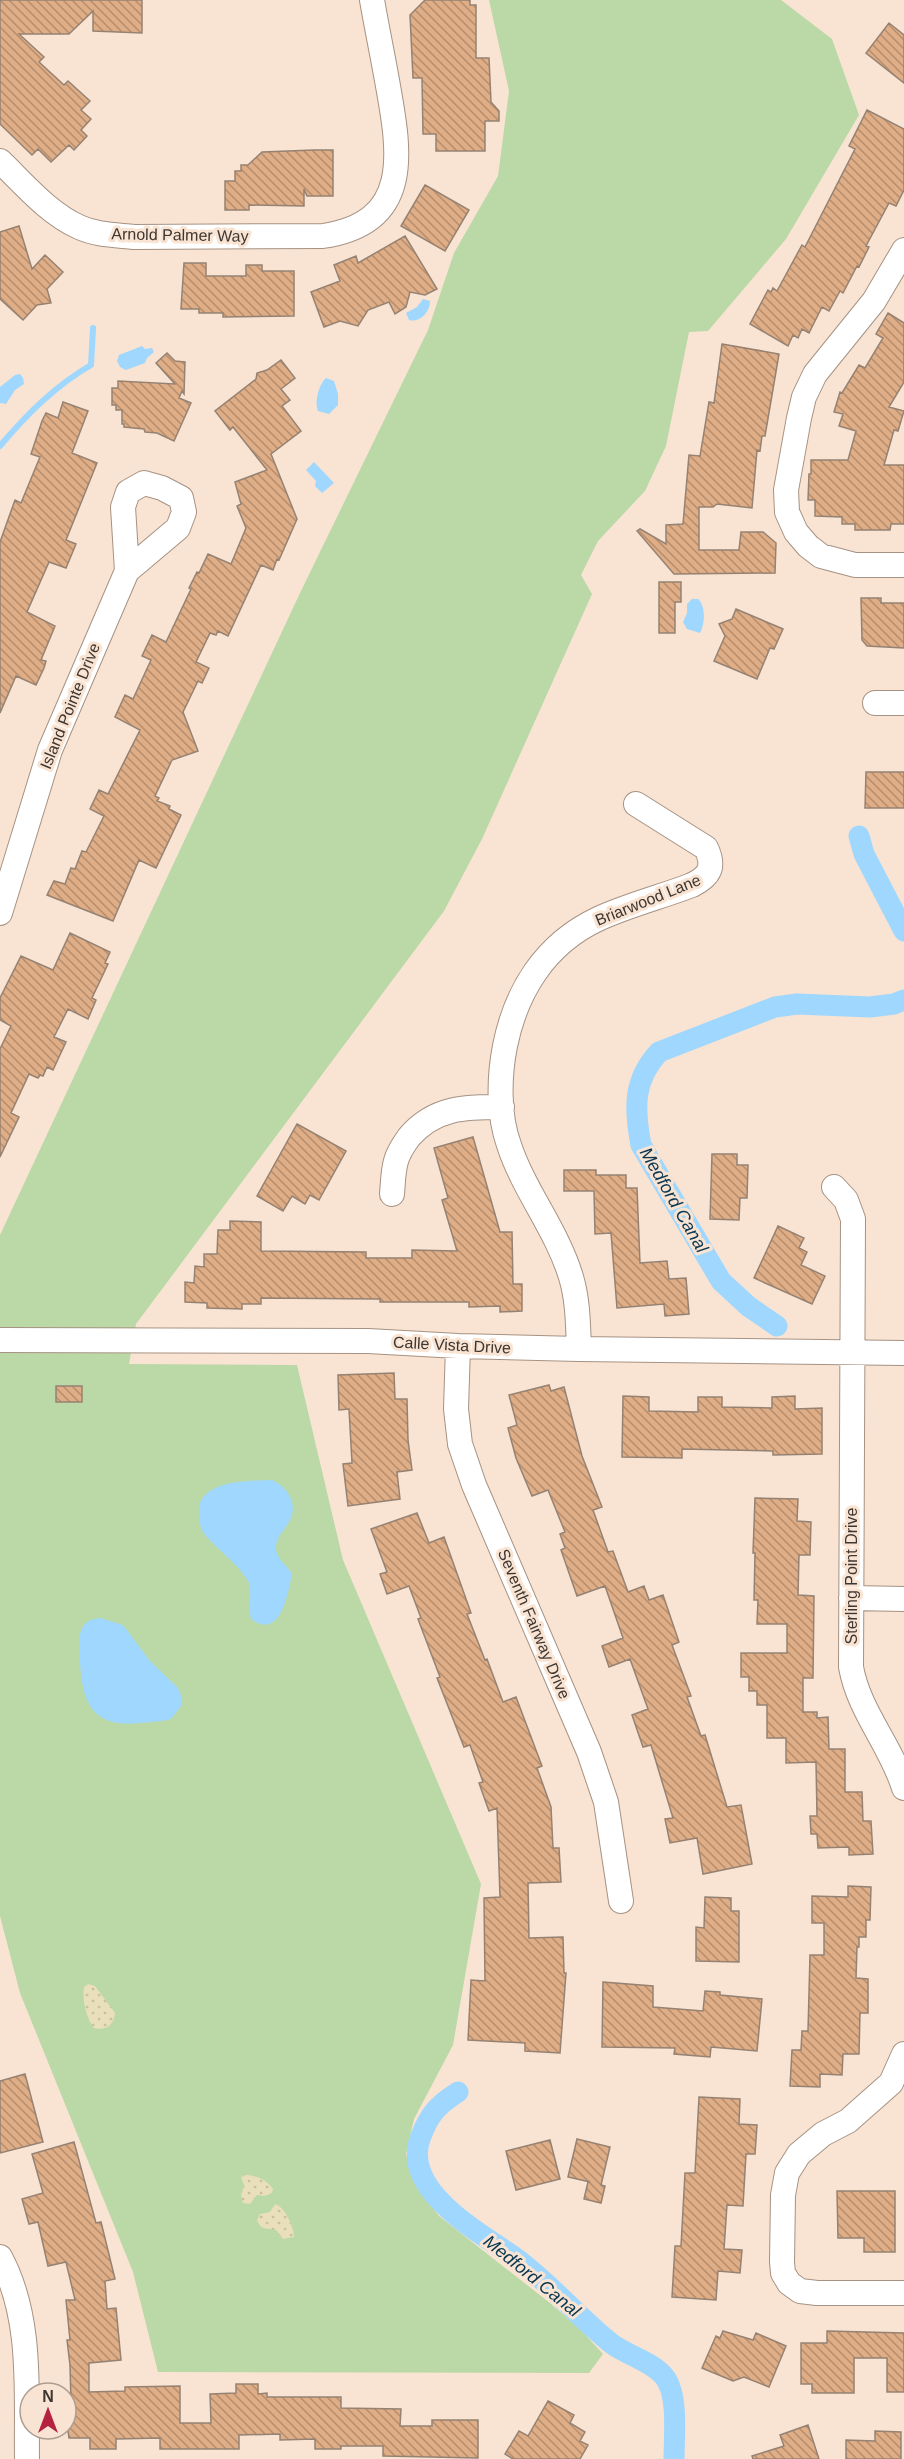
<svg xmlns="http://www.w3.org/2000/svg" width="904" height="2459" font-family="Helvetica,sans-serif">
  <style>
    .green { fill: #bbd8a7 }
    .sand { fill: url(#sand-dots) }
    .water { fill: #9fd7fe }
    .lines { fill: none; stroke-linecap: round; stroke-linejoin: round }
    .stream { stroke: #9fd7fe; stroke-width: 6 }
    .canal { stroke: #9fd7fe; stroke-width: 21 }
    .building { fill: url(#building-back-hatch); stroke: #958273; stroke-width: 1.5 }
    .street-casing { stroke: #a69283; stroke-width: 26 }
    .street { stroke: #fff; stroke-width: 24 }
    .labels { text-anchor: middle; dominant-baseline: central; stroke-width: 6; stroke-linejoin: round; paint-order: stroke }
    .street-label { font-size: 16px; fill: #3e3630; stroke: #f9e4d3 }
    .water-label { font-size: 18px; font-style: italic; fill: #093650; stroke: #f9e4d3 }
  </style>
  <defs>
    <pattern id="sand-dots" width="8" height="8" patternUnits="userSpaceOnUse" patternTransform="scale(1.5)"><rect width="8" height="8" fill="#e9dfba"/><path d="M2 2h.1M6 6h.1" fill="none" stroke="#c9c0a0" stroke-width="1.8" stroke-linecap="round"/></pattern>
    <pattern id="building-back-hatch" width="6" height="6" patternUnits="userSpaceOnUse" patternTransform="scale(1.5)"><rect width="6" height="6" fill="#dfad86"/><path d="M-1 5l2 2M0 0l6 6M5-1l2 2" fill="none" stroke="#b68e6e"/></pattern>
  </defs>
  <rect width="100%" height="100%" fill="#f9e4d3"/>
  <!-- green -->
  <path class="green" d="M489,0h292l51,39 27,76 -73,124 -78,92 -19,1 -23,114 -21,45 -47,50 -17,34 11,19 -110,245 -38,72 -308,413 -7,40 168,1 46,195 138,324 -28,161 -39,74 -8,35 9,30 24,32 111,87 30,26 23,25 -14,19 -431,-1 -25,-100 -113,-279 -20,-77v-681l300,-642 128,-263 26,-77 44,-77 11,-85z"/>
  <!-- sand -->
  <path class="sand" d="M88,1984l7,2 20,27c-1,12 -9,18 -21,15 -8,-10 -12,-29 -10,-41z
    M245,2175c11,0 22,5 28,14l-1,4 -7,3 -8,-1 -7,9 -7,-1 -2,-7 3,-11 -3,-8z
    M275,2204c10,3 19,23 19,33l-11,2 -7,-9c-8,-2 -15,1 -19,-10l3,-6 10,-2z"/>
  <!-- water -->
  <path class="water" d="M423,299l7,2c0,11 -10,22 -21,19l-3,-7 11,-6z
    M142,346l3,3 7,-1 2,4 -7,6 -2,5 -19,7 -6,-3 -3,-6 2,-6z
    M20,374l3,4 1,6 -9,6 -9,14 -6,-1v-16l15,-12z
    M326,378l8,3 4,13v11l-9,9 -11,-3c-4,-9 1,-27 8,-33z
    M314,462l20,21 -12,10 -7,-7 1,-5 -10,-11z
    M692,599h6c8,7 7,25 2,34l-13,-4 -4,-7 4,-9v-9z
    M272,1480c16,7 27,25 17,42 -5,9 -12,14 -13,24 -1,12 11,19 16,28 -4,19 -11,67 -41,45 -3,-13 1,-23 -2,-36 -10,-19 -30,-32 -44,-48 -5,-6 -6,-15 -6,-22 -2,-33 50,-32 73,-33z
    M100,1618l23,7 27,36 28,27 4,10 -1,8 -10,13c-10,3 -21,3 -32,4 -46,5 -57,-20 -59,-61 -1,-12 -3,-27 4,-37 4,-5 10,-6 16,-7z"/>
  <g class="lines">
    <!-- stream -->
    <path class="stream" d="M0,446c27,-32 55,-60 91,-81l2,-37"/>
    <!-- canal -->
    <path class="canal" d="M859,836l5,18 40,77
      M777,1326l-29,-20 -27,-25 -80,-136c-7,-37 -8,-65 18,-93l116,-45 22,-3 73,3 24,-3 10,-4
      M458,2092c-20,13 -28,21 -37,44 -22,54 60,97 96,123 34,25 62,59 95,85 15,11 38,17 51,31 16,17 11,61 11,84"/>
  </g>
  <!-- building -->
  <path class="building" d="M0,0h142v33l-49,-2v-20l-24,23h-50l25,23 -5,5 25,23 4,-4 22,20 -9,9 10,9 -10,11 6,6 -13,14 -5,-5 -18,17 -13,-13 -6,6 -32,-31z
    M425,0h45v5h6v53h13l2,44 8,9v10h-14v30h-49v-17h-13l-1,-56h-9l-3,-63z
    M889,23l15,12v48l-38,-30z
    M867,110l37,19v61l-8,16 -7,-3 -23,43 3,1 -10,20 -2,-1 -14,27 -3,-2 -11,20 -7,-4 -13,26 -7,-4 -4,9 -5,-3 -5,11 -38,-22 18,-34 3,2 2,-4 4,3 25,-46 3,2 50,-98 -6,-3z
    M314,150h19v46h-26l-3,-7v17l-55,-1v5h-24v-29h10v-10h6v-6h7l14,-13z
    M425,185l44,25 -24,41 -44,-25z
    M19,226l13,43 13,-14 18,17 -16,17 4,14 -14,2 -14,15 -23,-21v-67z
    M405,236l32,53 -12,6 -15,-3 -4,15 -11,7 -6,-12 -21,8 -10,16 -18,-5 -16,6 -13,-35 29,-11 -6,-16 22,-9 2,7z
    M184,263h22v13h40v-11h16v6h32v45l-71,1v-4h-24v-4h-18z
    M888,313l16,10v59l-15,25 15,4 -6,20 -4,-1 -10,35h20v59h-13l-1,6h-35v-6h-13v-7l-27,-1v-16h-7l1,-26h2v-14h37l8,-29 -17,-5 4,-12 -9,-2 6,-20 2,1 17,-28 6,3 18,-30 -7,-4z
    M722,344l57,10 -14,82h-3l-2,15 -3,-1 -5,58 -35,-4 -4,3h-14v43h40l2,-18h22l13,11 -1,30 -101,1 -37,-43 3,-2 26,15v-19l17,-1 6,-69 11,1 9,-54 5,1z
    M167,353l8,8 10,1 -1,32 -2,-3 -3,7 12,5 -17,38 -17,-8 -12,-1 -1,-3 -20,-2v-3h-2v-14h-6v-5h-4v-17h6v-7l57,3 -19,-21z
    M281,360l14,18 -14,11 9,11 -8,6 19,25 -30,23 26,65 -18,41 -2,-1 -4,11 -12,-5 -33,71 -10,-5 -2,4 -6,-2 -14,29 13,6 -7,15 -4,-2 -15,31 15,39 -26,9 -17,36 4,2 -2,3 13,5 -1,3 12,6 -25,53 -17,-8 -26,61 -66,-26 7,-14 11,3 6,-16 4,1 7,-18 4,1 18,-36 -14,-7 9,-19 9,4 32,-64 -25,-13 10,-22 8,4 18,-39 -9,-4 10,-21 14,7 25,-53 -2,-1 8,-16 2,1 9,-19 23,10 15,-36 -9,-22 4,-2 -6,-22 32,-12 -34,-43 -3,3 -15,-19 41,-32 1,-6 10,-3z
    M63,402l25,9 -16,42 25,10 -31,77 10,4 -10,24 -17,-6 -22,50 28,14 -14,34 5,1 -2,7 -8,17 -20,-9 -16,37v-171l15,-42 6,3 19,-46 -9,-3 11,-33 4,-8 12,5z
    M659,582h22v20h-6v31h-16z
    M861,598h20v5h23v45l-37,-2 -5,-6z
    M736,609l47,20 -9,20 -4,-1 -13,31 -43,-18 11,-25 -6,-12 13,-5z
    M866,772h38v36h-39z
    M70,933l40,19 -5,11 3,1 -16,34 4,2 -8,19 -20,-10 -14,28 12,5 -13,28 -6,-3 -4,9 -3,-1 -2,3 -9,-4 -18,39 8,4 -19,40v-108l11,-23 -11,-6v-22l21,-42 32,14z
    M297,1124l49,27 -27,49 -9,-5 -5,9 -13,-8 -9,15 -26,-15z
    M473,1137l27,95h12l1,52h9v27l-22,1v-6l-31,1v-5h-89v-3l-119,-1v6h-19v5l-35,-1v-5l-22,-1v-20l9,1 1,-17 9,1v-13h13l1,-24h12v-9l31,1v29l105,1v6h46v-8l45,1 -15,-51 6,-2 -14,-50z
    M712,1154h25v11h11l-1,33h-7l-1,22 -29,-1z
    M564,1170h32v5h30v13h11l3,75 27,-2 2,18 17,-1 3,36 -24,2 -1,-12 -47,4 -6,-75 -16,1 -1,-43h-30z
    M778,1226l26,12 -5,10 8,4 -6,13 24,11 -13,28 -58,-26z
    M394,1373l1,26h12l1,41 4,30 -15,2 3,27 -52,7 -5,-42 9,-1 -3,-54 -10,1 -1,-35z
    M549,1385l2,6 13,-4 18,69 20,51 -9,3 15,42 5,-1 15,41 16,-6 5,14 14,-5 16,47 -7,3 19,51 -4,1 14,39 4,-1 22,72 14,-2 11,59 -49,10 -6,-36 -27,5 -5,-24 8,-1 -22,-73 -8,2 -11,-32 16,-6 -18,-50 -21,8 -7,-21 21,-8 -18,-52 -28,10 -16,-46 4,-2 -5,-14 5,-2 -17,-42 -16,6 -16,-38 -8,-30 9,-3 -8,-30z
    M56,1386h26v16h-26z
    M623,1396l26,1v14l49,1v-15h24v10l50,1v-11l23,-1v13l27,-1v46l-49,1v-4l-91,-2v9l-60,-1z
    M755,1498l43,1 -1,22 14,1 -1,33h-11l-1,40 16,1 -1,82h-10v34h14v6l11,-1 1,32h16v43h17l1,29h8l2,33 -24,1v-8l-31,1 -1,-14h-6l-1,-18h7l-1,-54 -30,1v-25h-19v-33h-10v-14h-8v-14h-8v-24h46v-29h-30l1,-24h-4l1,-47h-2z
    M417,1513l12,30 15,-6 27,76 -4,1 18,46 2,-1 16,43 13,-5 26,69 -5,2 14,39 2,41h6l2,34 -33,1 1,55 34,-1 1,36h2l-6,80 -35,-2v-8l-57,-3 3,-60 14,1 -1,-83 16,-1 -3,-89 -8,3 -10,-28 4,-1 -13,-37 -6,2 -27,-69 3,-1 -22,-58 3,-1 -12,-32 -22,8 -7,-20 7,-2 -16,-43z
    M848,1886l23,1 -1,33h-4v17h-7v10h-2l-1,31 12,1v34h-8l-1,41h-16l-1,21 -22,-1v13l-30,-1 2,-36h9l1,-19h6l2,-76h14v-32h-12v-27l36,1z
    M705,1897l26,1v13h8v51l-43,-1v-34l8,1z
    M603,1982l50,4v21l50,4 2,-20 15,1v3l42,4 -5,52 -46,-4 -1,10 -36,-3 1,-6 -73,-1z
    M25,2074l18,68 -43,11v-72z
    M699,2097l41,2 -1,25 18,1 -2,29h-9l-3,52 -16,-1 -3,44 18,1 -2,23 -22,-2 -2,29 -44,-3 3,-51h6l4,-73h10z
    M577,2139l33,8 -9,38 4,1 -4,17 -17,-4 4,-17h2l-22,-5z
    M550,2140l10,39 -44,11 -10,-39z
    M74,2142l22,81 5,-1 14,57 -10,2 2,28 9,-1 5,52 -32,3v29l36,-1v-4l55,-1v37h31l-1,-29 26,-1v-9h22v10l9,-1v4h74v11l60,1 -1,17h32v-6h46v38l-95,-2v-10h-42v3h-26v-10l-35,1v-6l-41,1v14h-79v-11l-44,1v10h-26v-11h-21l-1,-7h-2v-27h5l-1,-39 -3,-25h3l-4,-40h9l-9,-38 -18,4 -10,-44 -9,2 -7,-25 21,-6 -11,-39z
    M837,2191h58v61h-31v-14h-26z
    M723,2331l30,9 3,-7 30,13 -17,41 -25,-10 -11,4 -31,-13 14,-32 4,2z
    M827,2331l77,2v59h-17v-34h-33v35h-42v-9h-11v-41h26z
    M548,2401l26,14 -4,8 15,9 -5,9 8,4 -8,14h-67l-8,-5 14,-23 9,5z
    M808,2425l11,34h-66l-1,-3 32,-10 -4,-11z
    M875,2431l26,1v27h-55v-19l29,1z"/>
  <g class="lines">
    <defs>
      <path id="street" d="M0,161c24,23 48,52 79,66 17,8 36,8 55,10l189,-1c89,-13 77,-83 65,-150 -5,-29 -11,-57 -16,-86
        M904,250l-30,51 -59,73 -11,23 -5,21 -13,72 1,22 9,20 12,14 13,10 34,9h49
        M875,703h29
        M0,913l50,-163 77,-179 51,-43 6,-16 -3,-14 -19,-10 -18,-5 -16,9 -5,15 4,64
        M834,1187l12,13 7,19 -2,448c8,45 40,78 53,121
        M392,1194c1,-11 1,-23 4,-33 2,-8 8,-17 13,-24 26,-30 56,-30 93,-30
        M0,1340l368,1 90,5 121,3 325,4
        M458,1346l-2,63 4,35 14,41 115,267 17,50 15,99
        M579,1349c-1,-24 -1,-49 -8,-72 -14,-47 -47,-86 -62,-132 -11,-30 -10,-69 -4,-99 11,-55 40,-102 93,-127 30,-14 63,-22 94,-34 18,-9 23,-18 14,-37l-70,-44
        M851,1598l53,1
        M904,2054l-13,29 -43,38 -25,13 -24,20 -12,19 -4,22 -1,67 1,11 6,10 11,8 17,2h87
        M0,2257c33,61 26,135 27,202"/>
    </defs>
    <!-- street casing -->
    <use href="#street" class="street-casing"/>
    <!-- street -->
    <use href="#street" class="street"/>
  </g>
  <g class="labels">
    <!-- street labels -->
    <g class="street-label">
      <text transform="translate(180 235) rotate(1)">Arnold Palmer Way</text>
      <text transform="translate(70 706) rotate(-68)">Island Pointe Drive</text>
      <text transform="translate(648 900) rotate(-22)">Briarwood Lane</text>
      <text transform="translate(452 1345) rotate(3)">Calle Vista Drive</text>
      <text transform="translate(851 1576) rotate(-90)">Sterling Point Drive</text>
      <text transform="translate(534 1624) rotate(67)">Seventh Fairway Drive</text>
    </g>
    <!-- water labels -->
    <g class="water-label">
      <text transform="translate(674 1200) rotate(60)">Medford Canal</text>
      <text transform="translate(532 2276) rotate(39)">Medford Canal</text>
    </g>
  </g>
  <!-- north arrow -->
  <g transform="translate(48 2411)"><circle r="28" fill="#f9e4d3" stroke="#ae9e92" stroke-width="1.5"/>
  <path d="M0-4.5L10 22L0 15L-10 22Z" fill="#b42141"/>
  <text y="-9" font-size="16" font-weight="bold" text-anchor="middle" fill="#3e3630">N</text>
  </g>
</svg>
